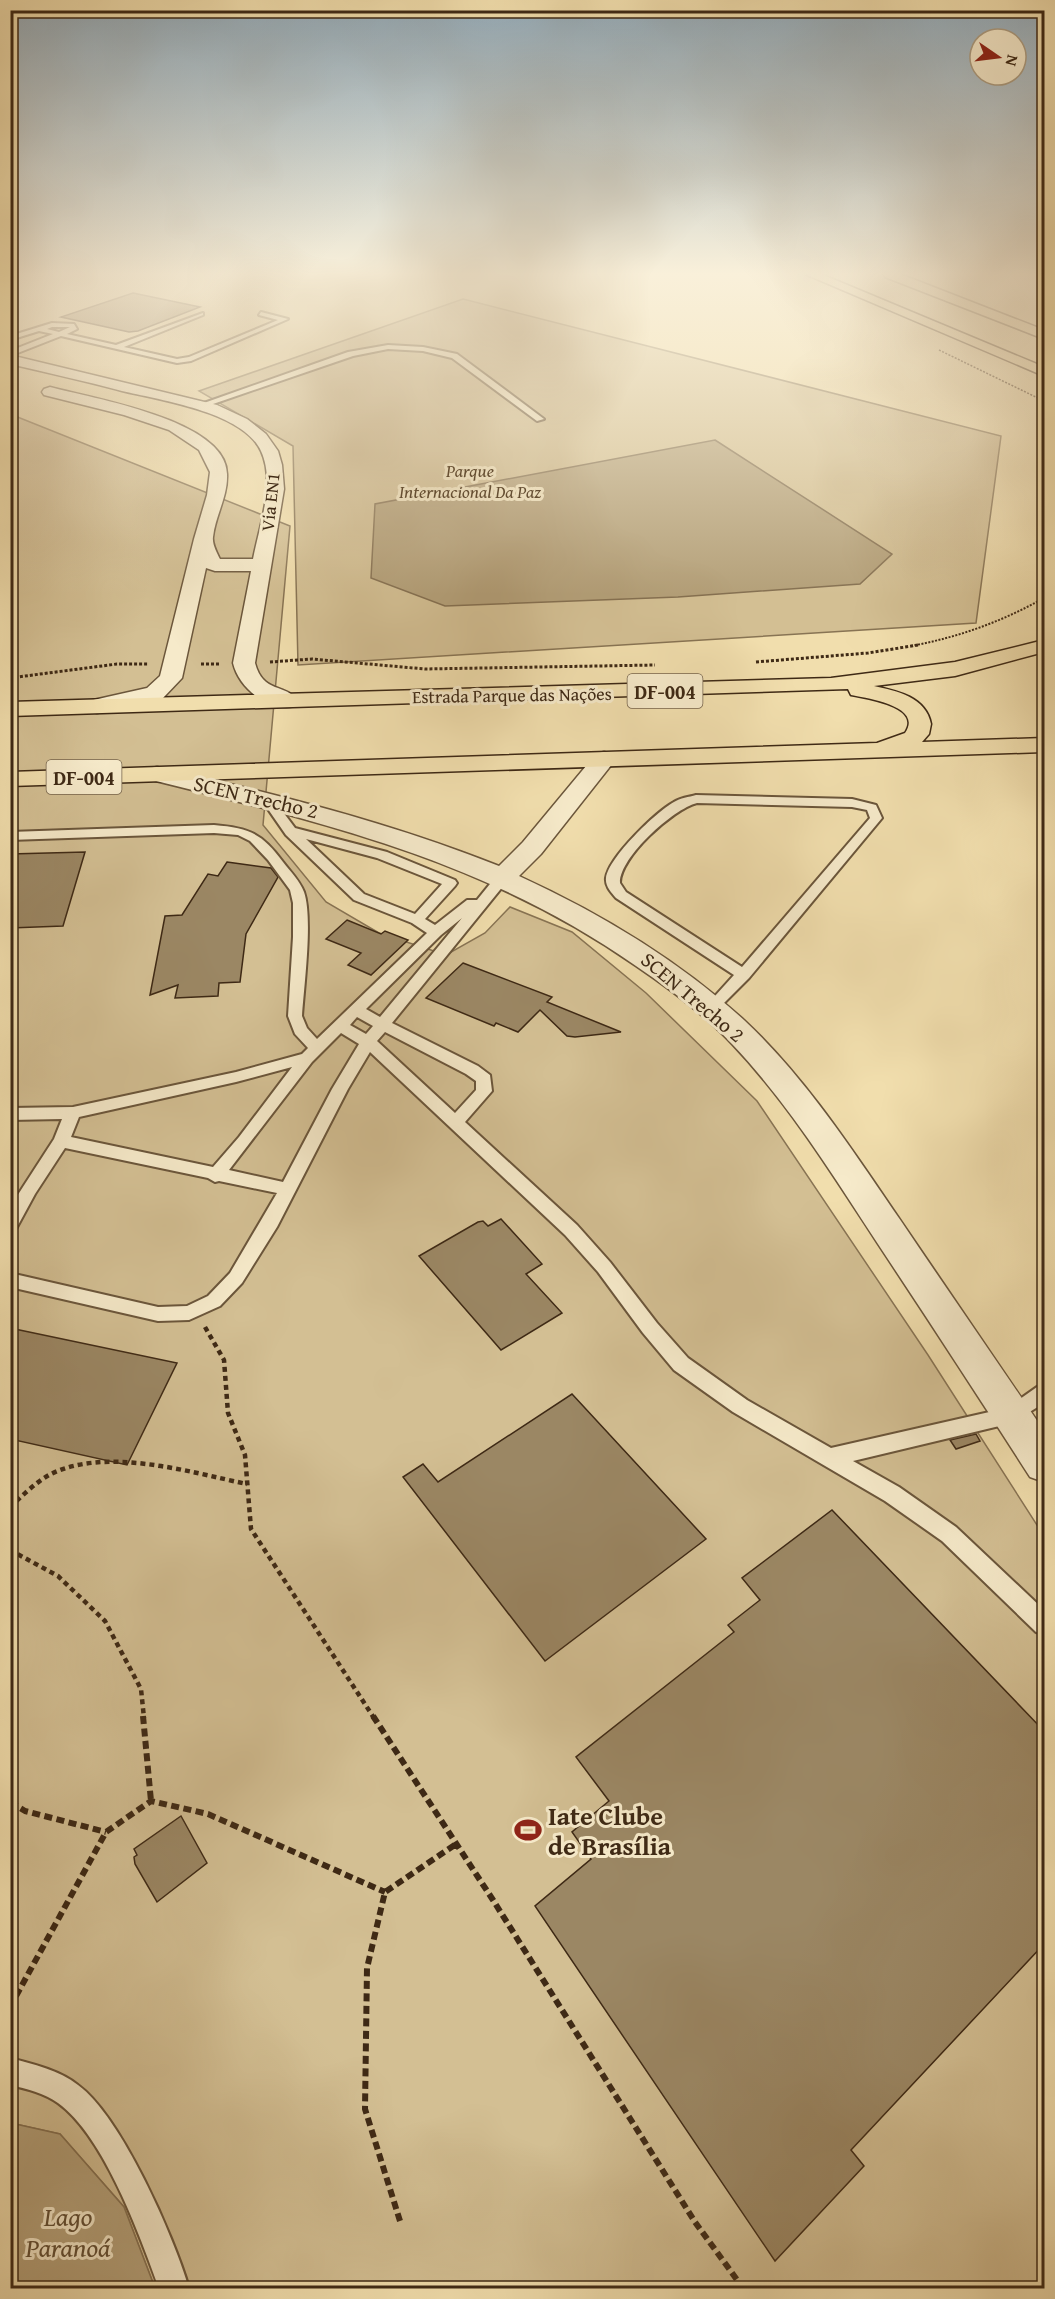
<svg xmlns="http://www.w3.org/2000/svg" width="1055" height="2299" font-family="'Gentium Book Plus',serif">
  <style>
    .green { fill: #d3bf93; stroke: #887454; stroke-width: 1.5 }
    .water { fill: #b4a079; stroke: #857051; stroke-width: 1.5 }
    .building { fill: #9b8764; stroke: #3e2915; stroke-width: 1.5 }
    .lines { fill: none; stroke-linecap: round; stroke-linejoin: round }
    .service-casing { stroke: #6b563b; stroke-width: 4 }
    .minor-casing { stroke: #6b563b; stroke-width: 3 }
    .tertiary-casing { stroke: #6b563b; stroke-width: 3 }
    .primary-casing { stroke: #3e2915; stroke-width: 3 }
    .trunk-casing { stroke: #3e2915; stroke-width: 3 }
    .path-far4 { stroke: #3e2915; stroke-width: 1.5; stroke-dasharray: 2 1.5; stroke-linecap: butt }
    .path-far3 { stroke: #3e2915; stroke-width: 2; stroke-dasharray: 2 1.5; stroke-linecap: butt }
    .path-far2 { stroke: #3e2915; stroke-width: 3; stroke-dasharray: 3 2; stroke-linecap: butt }
    .path-far1 { stroke: #3e2915; stroke-width: 4.5; stroke-dasharray: 5 4; stroke-linecap: butt }
    .path { stroke: #3e2915; stroke-width: 6; stroke-dasharray: 8 4.5; stroke-linecap: butt }
    .service { fill: #f6eaca; fill-rule: evenodd }
    .minor { fill: #f6eaca; fill-rule: evenodd }
    .tertiary { fill: #f6eaca; fill-rule: evenodd }
    .primary { fill: #f1dead; fill-rule: evenodd }
    .trunk { fill: #f1dead; fill-rule: evenodd }
    .labels { text-anchor: middle; dominant-baseline: central; stroke-width: 6; stroke-linejoin: round; paint-order: stroke }
    .far-park-label { font-size: 18px; font-style: italic; fill: #634e34; stroke: #f6eaca }
    .far-street-label { font-size: 18px; fill: #3e2915; stroke: #f6eaca }
    .shield { fill: #f6eaca; stroke: #75634b; stroke-width: 1.5 }
    .shield-label { font-size: 20px; font-weight: bold; fill: #3e2915 }
    .street-label { font-size: 21px; fill: #3e2915; stroke: #f6eaca }
    .near-poi-label { font-size: 26px; font-weight: bold; fill: #3e2915; stroke: #f6eaca; text-anchor: start }
    .near-water-label { font-size: 27px; font-style: italic; fill: #614d33; stroke: #f6eaca }
  </style>
  <rect width="100%" height="100%" fill="#f1dead"/>
  <filter id="stains"><feTurbulence type="fractalNoise" baseFrequency=".00333" numOctaves="4"/><feColorMatrix values="0 0 0 0 .2 0 0 0 0 .09 0 0 0 0 .02 0 0 0 .5 -.17"/></filter>
  <radialGradient id="worn" r=".72"><stop offset=".6" stop-color="#630" stop-opacity="0"/><stop offset="1" stop-color="#630" stop-opacity=".3"/></radialGradient>
  <!-- green -->
  <path class="green" d="M463,299l538,137 -25,187 -678,42 -5,-219 -94,-55z
    M10,414l280,112 -27,299 63,77 53,31 67,22 39,-22 25,-26 62,25 74,61 111,108 171,254 116,181v752h-889l-31,-81 -64,-73 -49,-11z"/>
  <!-- water -->
  <path class="water" d="M715,440l177,114 -32,30 -182,13 -233,9 -74,-28 4,-74z
    M11,2123l49,11 64,73 31,81h-144z"/>
  <!-- building -->
  <path class="building" d="M133,293l67,14 -62,24 -9,1 -68,-15z
    M85,852l-22,74 -53,2v-74z
    M227,862l44,6 7,9 -32,57 -6,48 -21,1 -1,13 -43,2 3,-13 -28,10 15,-79 17,-1 26,-41 10,2z
    M347,920l34,14 4,-3 23,9 -37,35 -23,-10 13,-12 -35,-14z
    M463,963l89,34 -5,5 74,30 -46,5 -8,-1 -27,-26 -22,22 -22,-9 -2,3 -68,-28z
    M501,1219l41,45 -16,10 36,39 -61,37 -82,-94 59,-34 5,-1 5,5z
    M10,1328l167,35 -50,102 -117,-26z
    M572,1394l134,145 -161,122 -142,-184 20,-13 15,18z
    M976,1434l4,7 -24,8 -6,-9z
    M832,1510l212,221v213l-193,206 13,16 -89,95 -240,-355 56,-47 -19,-27 37,-31 -33,-44 158,-125 -6,-7 32,-25 -18,-22z
    M181,1816l26,47 -50,39 -22,-38 -1,-7 3,-2 -3,-6z"/>
  <g class="lines">
    <defs>
      <path id="service" d="M261,312l27,7 -97,42 -14,2 -116,-27 -51,20v-5l43,-17 -14,-3 -29,9v-4l42,-13 22,1 3,5 -10,5 49,11 87,-32v2l-79,32 53,12 12,-2 89,-37 -19,-5zM52,327h18l-11,5 -12,-3z
        M388,345l35,2 34,7 87,65 -7,2 -85,-63 -29,-7 -35,-2 -35,7 -140,48 2,8h-6l-5,-9 144,-51z
        M267,795l4,1 24,32 92,24 68,28 2,3 -2,3 -30,33 10,6 32,-25h10l21,-26h10l2,3 -2,3 -116,143 86,43 12,9 2,16 -27,31 112,103 33,37 47,61 31,35 59,42 84,48 176,-40 30,-21 7,-2v18l-32,20 -159,38 46,26 57,40 88,83v24l-8,-2 -94,-91 -57,-40 -152,-89 -59,-42 -31,-37 -45,-61 -33,-37 -195,-183 -22,37 -71,138 -35,56 -22,23 -31,14 -31,1 -148,-34v-14l148,34 29,-1 21,-10 22,-23 47,-80 -58,-12 -4,1 -7,-4 -143,-30 -30,46 -19,35 -6,2v-24l44,-68 8,-20 -52,1v-12l63,-1 163,-35 66,-18 6,-6 -13,-14 -7,-18 5,-79v-34l-3,-13 -22,-30 -18,-19 -12,-6 -24,-2 -204,7v-8l204,-7c35,3 48,8 69,37 7,9 17,19 21,30 9,26 0,94 -2,124l5,12 10,11 110,-106 -15,-10 -58,-23 -68,-65 -25,-36zM306,839l71,19 65,26 -27,30 -51,-20zM462,918l-82,99 -14,-8 75,-74zM357,1017l16,9 -7,8 -16,-9zM385,1032l81,42 10,7v9l-21,23 -78,-72zM341,1033l18,11 -27,45 -49,93 -54,-12 83,-108zM292,1067l-53,70 -26,30 -142,-30 8,-20 157,-35z
        M696,795l156,4 24,6 6,13 -133,160 -32,32 -5,2 -7,-5 29,-32 -118,-77c-5,-6 -11,-12 -10,-20 3,-21 50,-66 68,-76 6,-4 15,-5 22,-7zM697,803l155,4 15,3 3,8 -128,149 -116,-75 -6,-9c-1,-25 53,-74 77,-80z
        M10,2058c23,6 49,12 68,27 43,31 96,152 111,203h-30c-19,-52 -55,-152 -101,-185 -14,-10 -31,-14 -48,-18z"/>
      <path id="minor" d="M604,752l8,2 4,5 -75,95 -22,22c81,37 159,84 225,144 62,58 109,131 157,201 47,70 96,140 143,210v51l-14,-5c-50,-78 -101,-156 -152,-233 -45,-69 -89,-140 -146,-200 -28,-30 -62,-55 -96,-78 -151,-106 -312,-143 -488,-187l-3,-5 3,-5 9,-2c116,26 231,55 342,99l24,-24 73,-88z"/>
      <path id="tertiary" d="M10,355l207,50 30,14 19,15 12,17 4,14 2,24 -29,174c8,31 31,20 43,38l-3,5c-27,6 -56,-18 -62,-43l18,-92h-36l-9,-3 -24,110 -19,20 -66,15 -8,-2 -3,-5 3,-5 58,-13 13,-12 34,-137 13,-44 3,-23 -11,-22 -30,-20 -45,-15 -80,-20 -2,-3 2,-3 6,-2c41,11 177,33 177,87 1,23 -12,42 -14,63 -1,7 4,16 7,22h33c6,-32 23,-76 8,-108 -18,-39 -101,-51 -139,-60 -37,-10 -74,-18 -112,-27z"/>
      <path id="primary" d="M805,274h16l223,93v9z
        M884,274h16l144,56v9l-159,-62z"/>
      <path id="trunk" d="M1044,640v12l-89,24 -81,10c23,5 52,11 57,38l-2,10 -7,8 122,-4v14l-1034,34v-14l867,-29 28,-10c19,-27 -39,-35 -54,-38l-3,-6 -838,27v-14l821,-24 124,-16z"/>
    </defs>
    <!-- service casing -->
    <use href="#service" class="service-casing"/>
    <!-- minor casing -->
    <use href="#minor" class="minor-casing"/>
    <!-- tertiary casing -->
    <use href="#tertiary" class="tertiary-casing"/>
    <!-- primary casing -->
    <use href="#primary" class="primary-casing"/>
    <!-- trunk casing -->
    <use href="#trunk" class="trunk-casing"/>
    <!-- path-far4 -->
    <path class="path-far4" d="M939,350l105,51"/>
    <!-- path-far3 -->
    <path class="path-far3" d="M911,646c48,-9 90,-24 133,-48"/>
    <!-- path-far2 -->
    <path class="path-far2" d="M270,662l42,-3 113,10 230,-4
      M756,662l112,-9 50,-8
      M201,664h20
      M10,678l107,-14h32"/>
    <!-- path-far1 -->
    <path class="path-far1" d="M205,1327l19,33 4,53 17,42 6,74 123,189
      M10,1507c12,-11 25,-24 39,-32 56,-29 140,-3 198,9
      M10,1550l48,26 47,45 36,68 3,29"/>
    <!-- path -->
    <path class="path" d="M143,1716l8,85
      M373,1716l120,184 202,322 48,66
      M10,1802l15,9 81,21
      M10,2007l96,-175 45,-31 57,13 177,78
      M400,2221l-35,-112 2,-141 18,-76 71,-48"/>
    <!-- service -->
    <use href="#service" class="service"/>
    <!-- minor -->
    <use href="#minor" class="minor"/>
    <!-- tertiary -->
    <use href="#tertiary" class="tertiary"/>
    <!-- primary -->
    <use href="#primary" class="primary"/>
    <!-- trunk -->
    <use href="#trunk" class="trunk"/>
  </g>
  <!-- sky -->
  <linearGradient id="sky" x2="0" y2="1"><stop stop-color="#93acbc"/><stop offset="0.46" stop-color="#f9f0da"/><stop offset="1" stop-color="#f9f0da" stop-opacity="0"/></linearGradient>
  <rect width="1055" height="595" fill="url(#sky)"/>
  <!-- icons -->
  <defs>
    <symbol id="stadium-bare" viewBox="-9 -9 18 18"><path d="M0-5a6.5 5 0 1 0 0 10a6.5 5 0 1 0 0-10ZM-3.5-1.8h7v3.6h-7Z" fill="#8f2418" stroke="#f6eaca" stroke-width="2.5" paint-order="stroke"/></symbol>
  </defs>
  <g fill-rule="evenodd">
    <use href="#stadium-bare" x="509" y="1811" width="38" height="38"/>
  </g>
  <g class="labels">
    <!-- far-park labels -->
    <g class="far-park-label">
      <text x="470" y="470">Parque<tspan x="470" dy="21">Internacional Da Paz</tspan></text>
    </g>
    <!-- far-street labels -->
    <g class="far-street-label">
      <text transform="translate(270 502) rotate(-84)">Via EN1</text>
      <text transform="translate(512 695) rotate(-1)">Estrada Parque das Nações</text>
    </g>
    <!-- shield labels -->
    <g class="shield">
      <rect x="627.5" y="674" width="75" height="34" rx="4.5"/>
      <rect x="46.5" y="760" width="75" height="34" rx="4.5"/>
    </g>
    <g class="shield-label">
      <text x="665" y="691">DF-004</text>
      <text x="84" y="777">DF-004</text>
    </g>
    <!-- street labels -->
    <g class="street-label">
      <text transform="translate(256 797) rotate(13)">SCEN Trecho 2</text>
      <text transform="translate(693 997) rotate(40)">SCEN Trecho 2</text>
    </g>
    <!-- near-poi labels -->
    <g class="near-poi-label">
      <text x="548" y="1815">Iate Clube<tspan x="548" dy="30">de Brasília</tspan></text>
    </g>
    <!-- near-water labels -->
    <g class="near-water-label">
      <text x="68" y="2216">Lago<tspan x="68" dy="31">Paranoá</tspan></text>
    </g>
  </g>
  <!-- margin -->
  <rect width="1055" height="2299" fill="none" stroke="#f1dead" stroke-width="36"/>
  <rect x="12" y="12" width="1031" height="2275" fill="none" stroke="#3e2915" stroke-width="3"/>
  <rect x="18" y="18" width="1019" height="2263" fill="none" stroke="#3e2915" stroke-width="1.5"/>
  <!-- north arrow -->
  <g transform="translate(998 57) rotate(104)"><circle r="28" fill="#f6eaca" stroke="#ac9d82" stroke-width="1.5"/>
  <path d="M0-4.5L10 22L0 15L-10 22Z" fill="#8f2418"/>
  <text y="-9" font-size="16" font-weight="bold" text-anchor="middle" fill="#3e2915">N</text>
  </g>
  <rect width="100%" height="100%" filter="url(#stains)"/>
  <rect width="100%" height="100%" fill="url(#worn)"/>
</svg>
